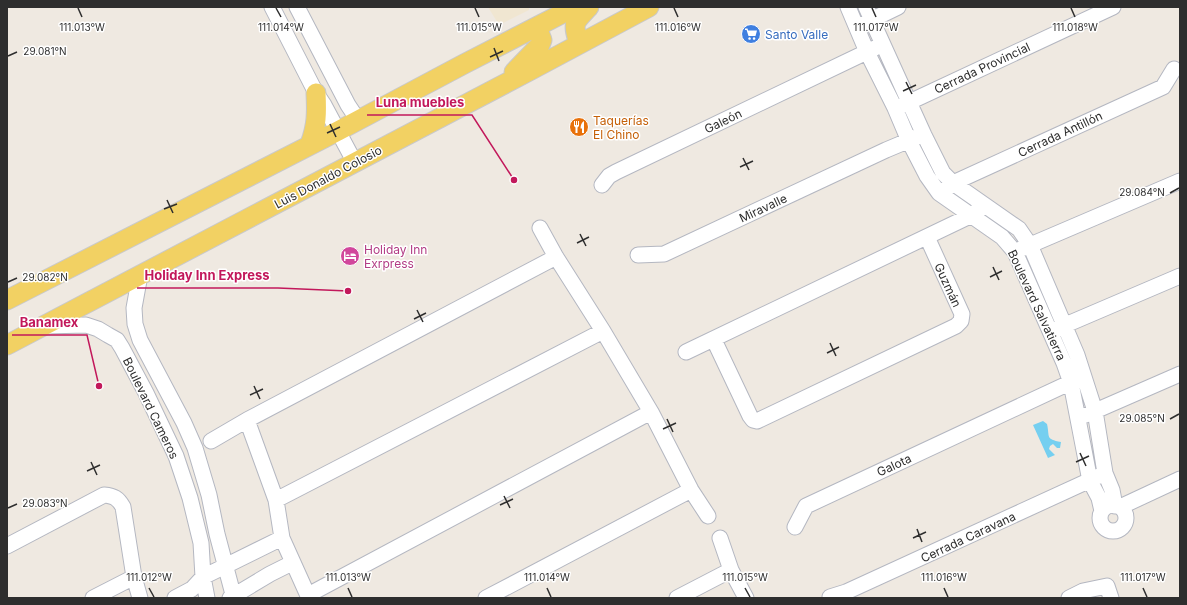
<svg xmlns="http://www.w3.org/2000/svg" width="1187" height="605" font-family="Inter,sans-serif">
  <style>
    .education { fill: #f0e6d1 }
    .water { fill: #75cff0 }
    .lines { fill: none; stroke-linecap: round; stroke-linejoin: round }
    .minor-casing { stroke: #b4b7c1; stroke-width: 17 }
    .major-casing { stroke: #c9c9c9; stroke-width: 21 }
    .minor { stroke: #fff; stroke-width: 15 }
    .major { stroke: #f2d163; stroke-width: 19 }
    .ticks { fill: none; stroke: #2e2e2e; stroke-width: 1.5 }
    .labels { text-anchor: middle; dominant-baseline: central; stroke-width: 3; stroke-linejoin: round; paint-order: stroke }
    .shop-label { font-size: 12px; fill: #366cbe; stroke: #fff; text-anchor: start }
    .street-label { font-size: 12px; fill: #2e2e2e; stroke: #fff }
    .food-label { font-size: 12px; fill: #c56008; stroke: #fff; text-anchor: start }
    .hotel-label { font-size: 12px; fill: #b23c85; stroke: #fff; text-anchor: start }
    .ticks-label { font-size: 10px; text-anchor: middle; fill: #2e2e2e; stroke: #fff; stroke-width: 3; stroke-linejoin: round; paint-order: stroke }
    .leader { fill: none; stroke: #c2185b; stroke-width: 1.5 }
    .callout-dot { fill: #c2185b; stroke: #fff; stroke-width: 1.5 }
    .callout-label { font-size: 13px; text-anchor: middle; font-weight: bold; fill: #c2185b; stroke: #fff; stroke-width: 3; stroke-linejoin: round; paint-order: stroke }
  </style>
  <rect width="100%" height="100%" fill="#efe9e1"/>
  <!-- education -->
  <path class="education" d="M488,7h41v3l-30,15z"/>
  <!-- water -->
  <path class="water" d="M1043,421l4,3c3,13 -2,15 14,18l-1,6h-3l-4,-4 -3,2 -1,3 6,6 -7,3 -15,-33z"/>
  <g class="lines">
    <defs>
      <path id="minor" d="M272,7l44,86 8,12 31,58
        M297,7l51,98 10,15
        M848,7l19,45 28,56 14,33 18,35 12,17 63,44 13,15 49,111 7,20 19,98 9,17 3,13
        M866,7l58,128 19,38 10,10 66,46 11,16 47,110 18,56 10,62 7,17 3,16
        M863,24l35,-17
        M901,106l212,-99
        M602,185l7,-9 7,-4 259,-124
        M947,187l6,-4 210,-96 11,-18
        M540,228l16,29 47,74 48,81 40,78 17,26
        M1021,249l159,-68
        M638,255l26,-1 222,-104 31,-13
        M140,275l-6,33 1,16 5,16 44,83 11,25 14,47 8,39 17,64
        M45,326l41,-1 12,4 10,6 9,5 5,8 24,45 30,63 14,42 11,45 2,34 4,21
        M1056,329l124,-53
        M714,340l36,76 3,4 4,1 199,-95 5,-5 1,-7 -35,-77
        M686,352l286,-137 6,-5
        M1086,415l94,-41
        M247,420l29,80 6,38 27,60
        M211,441l36,-21 309,-163
        M276,500l327,-169
        M1100 518a13 13 0 1 1 26 0a13 13 0 1 1-26 0Z
        M1120,507l60,-28
        M795,527l11,-21 274,-128
        M720,538l11,32
        M7,546l97,-51c10,1 14,3 19,12l11,70 6,21
        M308,595l343,-183
        M830,597l16,-5 253,-116
        M93,598l41,-21
        M175,598l17,-9 11,-12 79,-39
        M230,598l40,-24 22,-11
        M486,598l205,-108
        M677,598l54,-28 15,28
        M1069,598l14,-7 24,-5 4,12"/>
      <path id="major" d="M579,44c-7,-22 -5,-21 10,-37
        M514,72l26,-27 2,-5 -5,-13
        M310,144c7,-19 7,-31 6,-51
        M7,300l331,-169 126,-67 111,-57
        M7,345l524,-275 118,-63"/>
    </defs>
    <!-- minor casing -->
    <use href="#minor" class="minor-casing"/>
    <!-- major casing -->
    <use href="#major" class="major-casing"/>
    <!-- minor -->
    <use href="#minor" class="minor"/>
    <!-- major -->
    <use href="#major" class="major"/>
  </g>
  <!-- ticks -->
  <path class="ticks" d="M78,8l4,9M276,8l5,9M475,8l4,9M674,8l4,9M872,8l4,9M1071,8l4,9M494,48l5,13M8,56l9,-4M490,57l13,-6M906,82l6,12M903,91l13,-6M330,124l6,13M327,133l13,-6M743,158l6,12M740,167l13,-6M1170,193l9,-5M167,200l6,13M164,209l13,-5M580,234l6,12M577,243l12,-6M993,267l6,13M990,277l12,-6M8,282l9,-4M417,310l6,12M414,319l12,-6M830,343l6,13M827,353l12,-6M254,386l6,13M250,395l13,-6M667,419l6,13M1170,419l9,-5M663,429l13,-6M1080,453l6,13M91,462l6,13M1076,462l13,-6M87,471l13,-6M504,496l6,12M500,505l13,-6M8,508l9,-4M917,529l5,13M913,538l13,-6M149,588l5,9M348,588l4,9M547,588l4,9M745,588l5,9M944,588l4,9M1143,588l4,9"/>
  <!-- icons -->
  <defs>
    <symbol id="supermarket-disc" viewBox="-11 -11 22 22"><circle r="9.5" fill="#3f7fe0" stroke="#fff"/><path d="M-6-5.5h2.5l.6 2H6L4.5 2H-2.5L-4.4-4H-6ZM-1.5 3.2a1.3 1.3 0 1 0 .1 0ZM3 3.2a1.3 1.3 0 1 0 .1 0Z" fill="#fff"/></symbol>
    <symbol id="restaurant-disc" viewBox="-11 -11 22 22"><circle r="9.5" fill="#e8710a" stroke="#fff"/><path d="M-5-6h1v4h1v-4h1v4h1v-4h1v5L-1.5 .5V6h-2V.5L-5-1ZM5-6V6H3V1.5H1.5Q1.5-4 5-6Z" fill="#fff"/></symbol>
    <symbol id="hotel-disc" viewBox="-11 -11 22 22"><circle r="9.5" fill="#d1479c" stroke="#fff"/><path d="M-6-4.5h1.5V1H6V5H4.5V3h-9V5H-6ZM-4 0a1.8 1.8 0 1 1 3.6 0ZM.5 0V-2.5h3Q6-2.5 6 0Z" fill="#fff"/></symbol>
  </defs>
  <g fill-rule="evenodd">
    <use href="#supermarket-disc" x="740" y="23" width="22" height="22"/>
    <use href="#restaurant-disc" x="568" y="116" width="22" height="22"/>
    <use href="#hotel-disc" x="339" y="245" width="22" height="22"/>
  </g>
  <g class="labels">
    <!-- shop labels -->
    <g class="shop-label">
      <text x="765" y="34">Santo Valle</text>
    </g>
    <!-- street labels -->
    <g class="street-label">
      <text transform="translate(982 68) rotate(-25)">Cerrada Provincial</text>
      <text transform="translate(723 121) rotate(-26)">Galeón</text>
      <text transform="translate(1060 134) rotate(-25)">Cerrada Antillón</text>
      <text transform="translate(328 177) rotate(-28)">Luis Donaldo Colosio</text>
      <text transform="translate(763 208) rotate(-25)">Miravalle</text>
      <text transform="translate(948 285) rotate(65)">Guzmán</text>
      <text transform="translate(1037 305) rotate(65)">Boulevard Salvatierra</text>
      <text transform="translate(151 408) rotate(64)">Boulevard Cameros</text>
      <text transform="translate(894 465) rotate(-25)">Galota</text>
      <text transform="translate(968 537) rotate(-25)">Cerrada Caravana</text>
    </g>
    <!-- food labels -->
    <g class="food-label">
      <text x="593" y="120">Taquerías<tspan x="593" dy="14">El Chino</tspan></text>
    </g>
    <!-- hotel labels -->
    <g class="hotel-label">
      <text x="364" y="249">Holiday Inn<tspan x="364" dy="14">Exrpress</tspan></text>
    </g>
  </g>
  <g class="ticks-label">
    <text x="82" y="31">111.013°W</text>
    <text x="281" y="31">111.014°W</text>
    <text x="479" y="31">111.015°W</text>
    <text x="678" y="31">111.016°W</text>
    <text x="876" y="31">111.017°W</text>
    <text x="1075" y="31">111.018°W</text>
    <text x="45" y="55">29.081°N</text>
    <text x="1142" y="196">29.084°N</text>
    <text x="45" y="281">29.082°N</text>
    <text x="1142" y="422">29.085°N</text>
    <text x="45" y="507">29.083°N</text>
    <text x="149" y="581">111.012°W</text>
    <text x="348" y="581">111.013°W</text>
    <text x="547" y="581">111.014°W</text>
    <text x="745" y="581">111.015°W</text>
    <text x="944" y="581">111.016°W</text>
    <text x="1143" y="581">111.017°W</text>
  </g>
  <!-- callouts -->
  <path class="leader" d="M514 180L472 115H367M348 291L278 288H137M99 386L87 335H12"/>
  <g class="callout-dot">
    <circle cx="514" cy="180" r="4"/>
    <circle cx="348" cy="291" r="4"/>
    <circle cx="99" cy="386" r="4"/>
  </g>
  <g class="callout-label">
    <text x="420" y="107">Luna muebles</text>
    <text x="207" y="280">Holiday Inn Express</text>
    <text x="49" y="327">Banamex</text>
  </g>
  <!-- border -->
  <rect width="1187" height="605" fill="none" stroke="#2e2e2e" stroke-width="16"/>
</svg>
